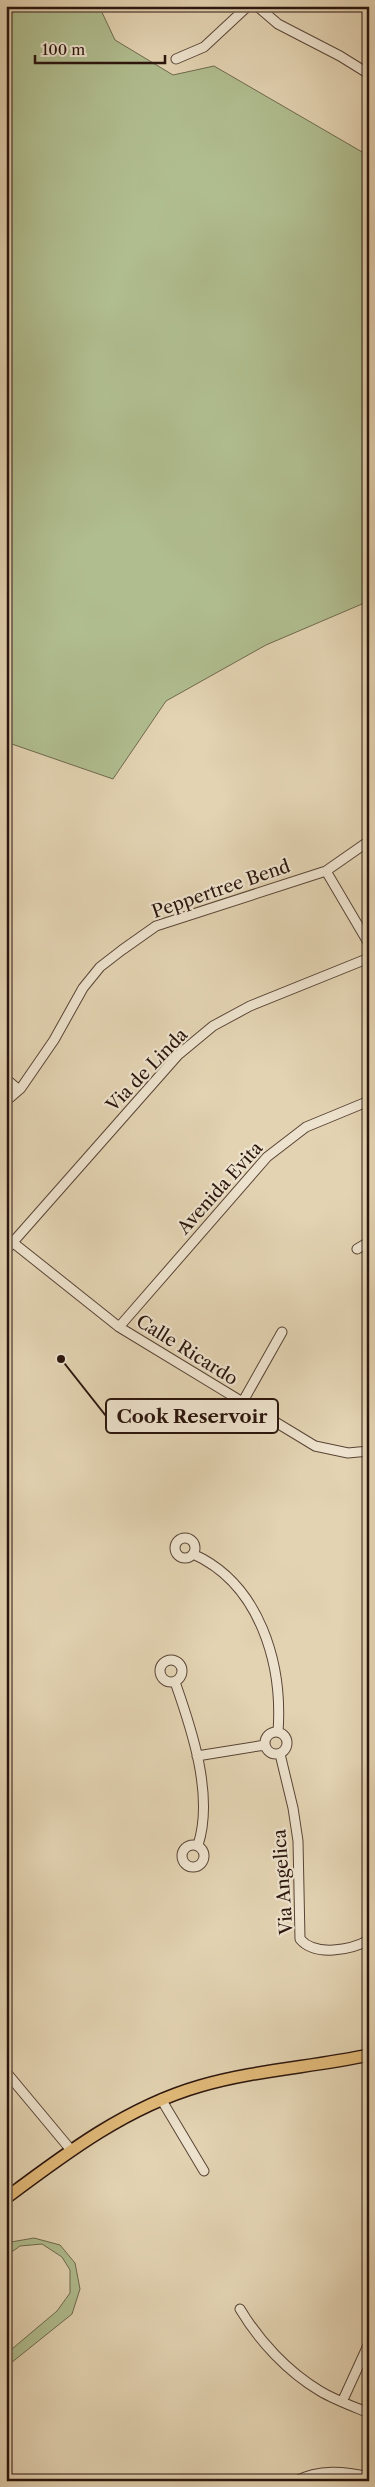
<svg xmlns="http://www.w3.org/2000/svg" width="375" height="2487" font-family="'Libre Caslon Text',serif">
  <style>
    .green { fill: #b0bd8f; stroke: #6e694e }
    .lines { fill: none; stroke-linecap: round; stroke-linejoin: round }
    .minor-casing { stroke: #594436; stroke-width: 11 }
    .major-casing { stroke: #2b150d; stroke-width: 14 }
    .minor { stroke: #ede2cd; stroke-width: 9 }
    .major { stroke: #e2ba79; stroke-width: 11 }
    .labels { text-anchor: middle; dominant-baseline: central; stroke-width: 4.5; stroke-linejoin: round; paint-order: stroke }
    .street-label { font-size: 18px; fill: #2b150d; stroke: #ede2cd }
    .leader { fill: none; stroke: #2b150d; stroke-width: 2 }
    .callout-dot { fill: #2b150d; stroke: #ede2cd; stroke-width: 2 }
    .callout { fill: #ede2cd; stroke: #2b150d; stroke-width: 2 }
    .callout-label { font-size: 19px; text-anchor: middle; font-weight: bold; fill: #2b150d }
  </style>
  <rect width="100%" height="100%" fill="#e3d3b2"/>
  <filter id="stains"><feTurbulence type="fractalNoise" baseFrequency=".004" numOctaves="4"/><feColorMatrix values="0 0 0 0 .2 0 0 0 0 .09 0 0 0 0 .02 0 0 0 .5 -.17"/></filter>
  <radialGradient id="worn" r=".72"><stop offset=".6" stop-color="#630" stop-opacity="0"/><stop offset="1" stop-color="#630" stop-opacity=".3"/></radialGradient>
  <!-- green -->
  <path class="green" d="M18,6h81l16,34 58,35 41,-9 155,90v445l-103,44 -100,56 -53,78 -107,-37v-720z
    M34,2238l26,7 15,18 5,26 -8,25 -66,53v-13l51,-43 13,-18v-23l-8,-13 -20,-13 -22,2 -14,10v-11l5,-3z"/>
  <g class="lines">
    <defs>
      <path id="minor" d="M257,6l21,18 62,32 29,18
        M176,59l28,-12 44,-41
        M326,871l43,73
        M6,1079l13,11
        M6,1101l15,-13 33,-48 29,-52 17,-21 22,-17 34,-24 170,-55 43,-30
        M6,1237l113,90 196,119 33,7 21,-2
        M357,1249l12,-7
        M6,1250l172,-195 35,-29 37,-20 119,-48
        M119,1327l148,-170 39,-30 63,-26
        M242,1403l40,-71
        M175 1548a10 10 0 1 1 20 0a10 10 0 1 1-20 0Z
        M193,1554c67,30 90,110 85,178
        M160 1671a11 11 0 1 1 22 0a11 11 0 1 1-22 0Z
        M175,1682c17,48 39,114 23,163
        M265 1743a11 11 0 1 1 22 0a11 11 0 1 1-22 0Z
        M280,1754l13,54 5,33 2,98c15,18 51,11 69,1
        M197,1756l68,-11
        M182 1856a11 11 0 1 1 22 0a11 11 0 1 1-22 0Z
        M6,2072l65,78
        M161,2099l43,72
        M240,2309c19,32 48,63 80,82 15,9 32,15 49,22
        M342,2402l27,-59
        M296,2481c23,-12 48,-10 73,-4"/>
      <path id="major" d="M6,2198c60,-45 121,-91 194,-112 55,-16 113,-19 169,-31"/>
    </defs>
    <!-- minor casing -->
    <use href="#minor" class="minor-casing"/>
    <!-- major casing -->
    <use href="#major" class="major-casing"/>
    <!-- minor -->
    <use href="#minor" class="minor"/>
    <!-- major -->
    <use href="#major" class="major"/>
  </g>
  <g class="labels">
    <!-- street labels -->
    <g class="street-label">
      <text transform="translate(221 889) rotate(-19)">Peppertree Bend</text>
      <text transform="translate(147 1070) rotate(-46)">Via de Linda</text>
      <text transform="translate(220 1188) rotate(-48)">Avenida Evita</text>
      <text transform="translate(187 1350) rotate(32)">Calle Ricardo</text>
      <text transform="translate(283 1882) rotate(-94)">Via Angelica</text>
    </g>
  </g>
  <!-- callouts -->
  <path class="leader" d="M61 1359L106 1416"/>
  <circle class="callout-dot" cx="61" cy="1359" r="5"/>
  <rect class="callout" x="106" y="1399" width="172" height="34" rx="5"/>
  <g class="callout-label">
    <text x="192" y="1423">Cook Reservoir</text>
  </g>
  <!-- margin -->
  <rect width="375" height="2487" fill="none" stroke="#e3d3b2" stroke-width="25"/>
  <rect x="8" y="8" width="360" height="2472" fill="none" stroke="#2b150d" stroke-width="2.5"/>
  <rect x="12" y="12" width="350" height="2462" fill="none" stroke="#2b150d"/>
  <!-- scale -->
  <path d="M35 55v8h130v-8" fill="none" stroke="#2b150d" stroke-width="2.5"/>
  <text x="42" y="55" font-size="15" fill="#2b150d" stroke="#ede2cd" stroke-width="4" paint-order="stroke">100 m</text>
  <rect width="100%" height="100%" filter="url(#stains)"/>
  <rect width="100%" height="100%" fill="url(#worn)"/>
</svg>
